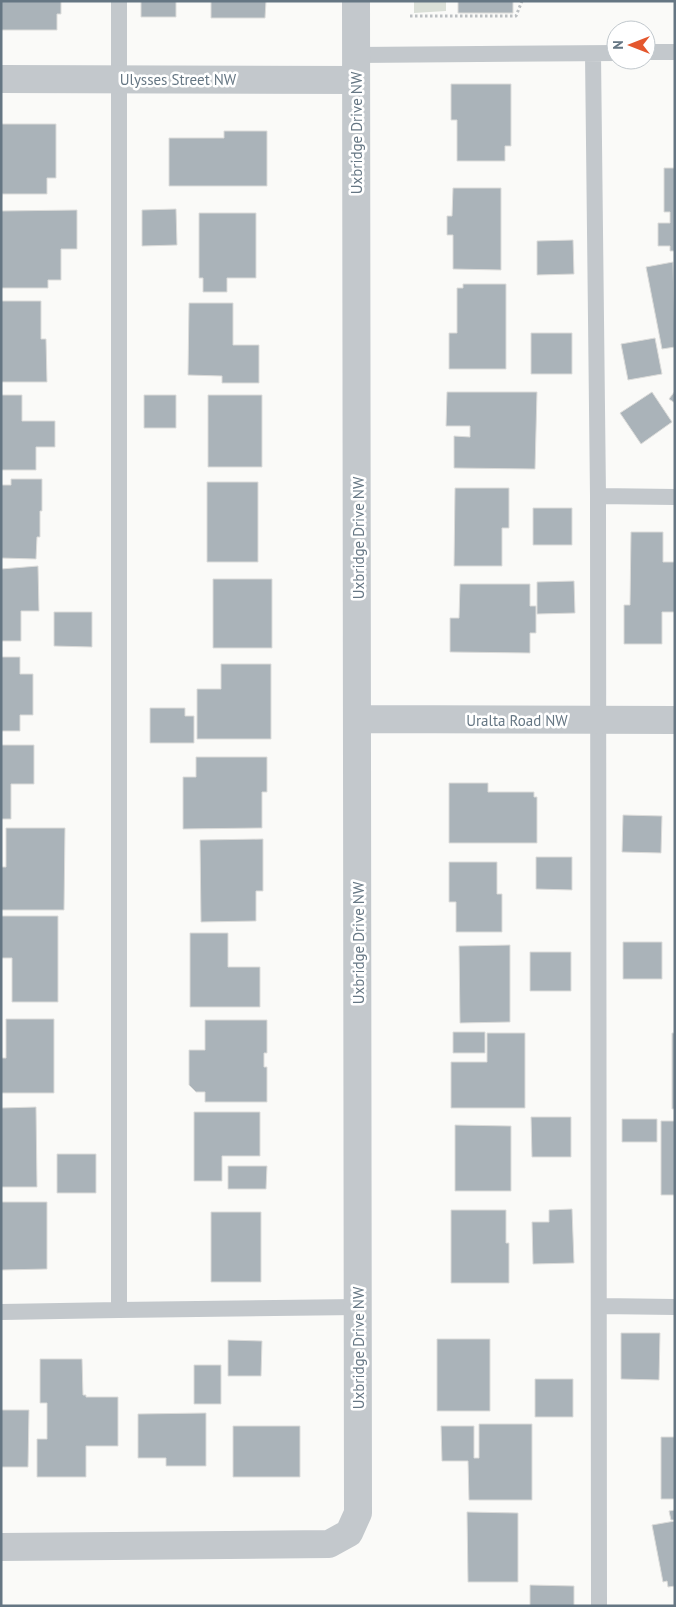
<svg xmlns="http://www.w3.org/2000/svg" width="676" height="1607" font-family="'PT Sans',sans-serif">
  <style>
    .green { fill: #dadfd7 }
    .building { fill: #aab3b9; stroke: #dcdcda }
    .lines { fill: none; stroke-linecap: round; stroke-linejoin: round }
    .path { stroke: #bbbfc2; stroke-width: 3; stroke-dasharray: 2.5 2.5; stroke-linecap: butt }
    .lane { stroke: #c3c8cc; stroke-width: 16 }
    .street { stroke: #c3c8cc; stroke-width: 28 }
    .labels { text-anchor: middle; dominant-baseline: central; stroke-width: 5; stroke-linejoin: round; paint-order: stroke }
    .street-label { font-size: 15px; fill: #657683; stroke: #fff }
  </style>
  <rect width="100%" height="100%" fill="#fafaf8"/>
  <!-- green -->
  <path class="green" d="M414,1h32v10l-32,2z"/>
  <!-- building -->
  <path class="building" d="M1,1h60v13h-4v16h-56z
    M141,1h35v16h-35z
    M211,1h55l-1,17h-54z
    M458,1h55v12h-55z
    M451,84h60v62h-6v15h-48v-41h-6z
    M1,124h55v54h-9v16h-45l-1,10z
    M224,131h43v55h-98v-48h55z
    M664,168h11v83h-5v-5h-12v-23h12v-11h-6z
    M453,188h48v82l-48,-1v-34h-6v-19h5z
    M176,209l1,36 -35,1v-36z
    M77,210v39h-16v31h-13v8h-47v-77z
    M199,213h57v65h-29v14h-24v-14h-4z
    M573,240l1,34 -37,1v-34z
    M673,262l2,85 -13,2 -16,-82z
    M463,284h43v85h-57v-36h8v-45h6z
    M1,301h40v38h5l1,43h-46z
    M189,303h44v42h26v38h-37v-7l-34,-1z
    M531,333h41v41h-41z
    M655,338l7,36 -34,6 -7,-36z
    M675,391v12l-6,-4z
    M447,392h90l-2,77 -81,-1v-32l16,1v-11h-24z
    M652,392l20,30 -31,22 -21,-31z
    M1,395h21v26h33v26h-19v23h-35z
    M144,395h32v33h-32z
    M208,395h54v72h-54z
    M11,479h31v32h-2v26h-3l-1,22 -35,-1v-73h10z
    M207,482h51v80h-51z
    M455,488h54v40h-7v38h-48z
    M533,508h39v37h-39z
    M631,532h32v30h12v50h-13v32h-38v-39h6z
    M38,566l1,45h-18v30h-20v-72z
    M213,579h59v69h-59z
    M574,581l1,32 -38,1v-32z
    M460,584h70v22h6v27h-6v20l-80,-1v-34h9z
    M54,612h38v35l-38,-1z
    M1,657h19v17h13v41h-13v16h-19z
    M221,664h50v75h-74v-50h24z
    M150,708h35v8h9v27h-44z
    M1,745h33v39h-23v35h-10z
    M196,757h71v35h-5v36l-79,1v-52h13z
    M449,783h39v9h46v5h3v46h-88z
    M623,815l39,1 -1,37 -39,-1z
    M6,828h59l-1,82h-63v-43h5z
    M263,839v52h-7v30l-55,1 -1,-82z
    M536,857h36v33l-36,-1z
    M449,862h48v32h5v38h-46v-30h-7z
    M1,916h57v86h-46v-44h-11z
    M190,933h38v34h32v40h-70z
    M623,942h39v37h-39z
    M510,945v77l-50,1 -1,-77z
    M530,952h41v39h-41z
    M6,1019h48v74h-53v-35h5z
    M205,1020h62v33h-3v14h3v35h-62v-10h-9l-7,-7v-35h16z
    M453,1032h32v21h-32z
    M487,1033h38v75h-74v-46h36z
    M672,1033h3v76h-3z
    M36,1107l1,80h-36v-79z
    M194,1112h66v44h-38v25h-28z
    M531,1117h40v40h-39z
    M622,1119h35v23h-35z
    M661,1121h14v74h-14z
    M455,1125l56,1v65h-56z
    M57,1154h39v39h-39z
    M228,1166h39l-1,23h-38z
    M1,1202h46v67l-46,1z
    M572,1209l2,54 -41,1 -1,-42h17v-12z
    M451,1210h55v33h3v40h-58z
    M211,1212h50v70h-50z
    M621,1333h39l-1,47 -38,-1z
    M437,1339h53v72h-53z
    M228,1340l34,1 -1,35h-33z
    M40,1359h42l1,36h3v2h32v49h-32v31h-49v-38h10v-36h-7z
    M194,1365h27v39h-27z
    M535,1379h38v38h-38z
    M1,1410h28l-1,57h-27z
    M206,1413v53h-40v-8h-28v-44z
    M479,1424h53v76h-63l-1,-39h-26l-1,-35h33v32h5z
    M233,1426h67v51h-67z
    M661,1437h14v62h-14z
    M675,1510v10h-4l-2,-9z
    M467,1512l51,1v69h-50z
    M675,1521v65l-7,1 -1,-6 -4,1 -11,-57z
    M530,1585l44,1v20h-44z"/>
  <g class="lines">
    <!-- path -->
    <path class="path" d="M410,16h106l6,-15"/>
    <!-- lane -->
    <path class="lane" d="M646,52h29
      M593,54l5,442
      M356,55l260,-2
      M600,1306l75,1
      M119,1310l239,-3
      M1,1312l118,-2v-1309
      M599,1606l-1,-1110 77,1"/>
    <!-- street -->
    <path class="street" d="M1,79l354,1
      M358,719l317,1
      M1,1547l328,-3 20,-11 9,-20 -2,-1512"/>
  </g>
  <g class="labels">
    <!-- street labels -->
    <g class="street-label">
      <text x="178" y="79">Ulysses Street NW</text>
      <text transform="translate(356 133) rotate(-90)">Uxbridge Drive NW</text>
      <text transform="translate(358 538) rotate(-90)">Uxbridge Drive NW</text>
      <text x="517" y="720">Uralta Road NW</text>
      <text transform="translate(358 943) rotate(-90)">Uxbridge Drive NW</text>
      <text transform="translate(358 1348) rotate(-90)">Uxbridge Drive NW</text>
    </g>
  </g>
  <!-- border -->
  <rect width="676" height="1607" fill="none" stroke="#657683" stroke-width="5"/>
  <!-- north arrow -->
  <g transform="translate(631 45) rotate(270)"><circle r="24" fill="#ffffff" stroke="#c1c8cd"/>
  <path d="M0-4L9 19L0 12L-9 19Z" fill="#e4572e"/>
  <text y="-8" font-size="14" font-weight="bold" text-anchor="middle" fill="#657683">N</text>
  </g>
</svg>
